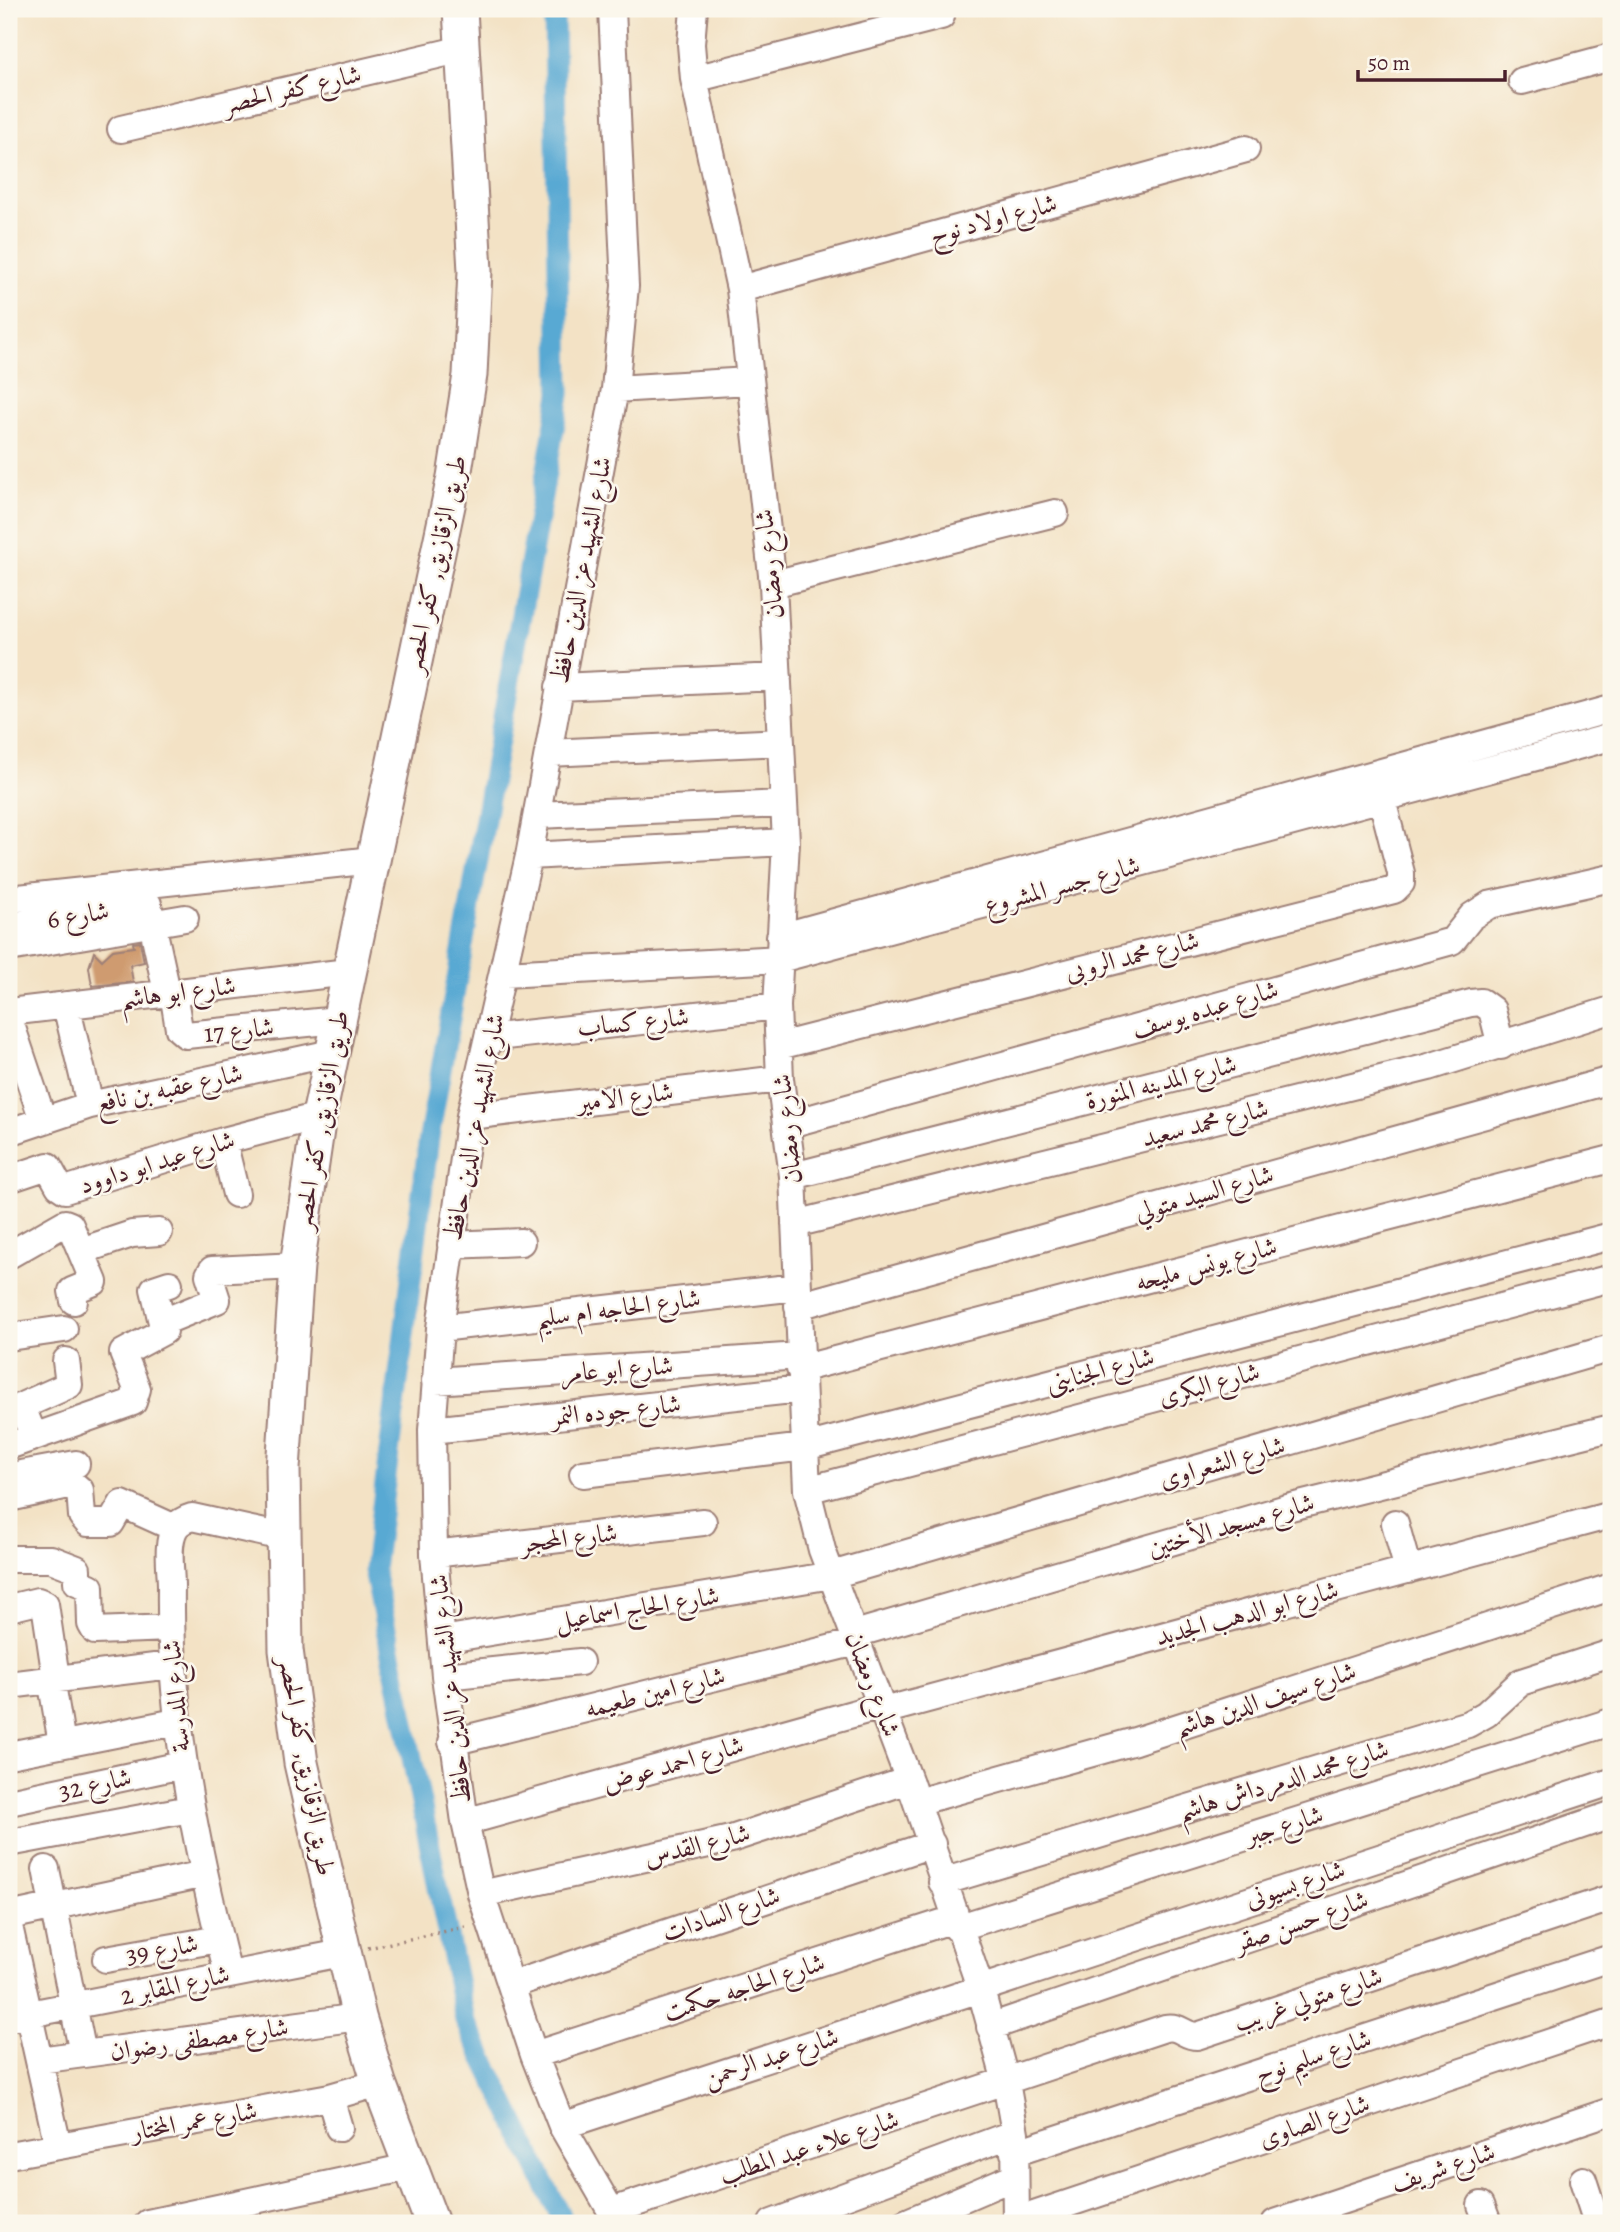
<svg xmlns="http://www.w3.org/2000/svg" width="1620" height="2232" font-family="Alegreya,Amiri,serif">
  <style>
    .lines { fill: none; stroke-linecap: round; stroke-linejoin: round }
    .canal { stroke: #59a9d3; stroke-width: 21 }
    .building { fill: #cf9b70 }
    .minor-casing { stroke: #9e8078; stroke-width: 30 }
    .major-casing { stroke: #9e8078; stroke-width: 37 }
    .path { stroke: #9e8078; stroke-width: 3.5; stroke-dasharray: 2 5; stroke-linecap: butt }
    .minor { stroke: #fff; stroke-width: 26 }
    .major { stroke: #fff; stroke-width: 33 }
    .labels { text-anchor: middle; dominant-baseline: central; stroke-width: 5; stroke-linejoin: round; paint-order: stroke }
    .street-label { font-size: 26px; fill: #4a1f2b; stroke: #fbf7ec }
  </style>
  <rect width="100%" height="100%" fill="#fbf7ec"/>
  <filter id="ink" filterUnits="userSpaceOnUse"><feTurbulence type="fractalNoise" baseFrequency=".0143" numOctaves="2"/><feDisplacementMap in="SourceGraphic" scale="14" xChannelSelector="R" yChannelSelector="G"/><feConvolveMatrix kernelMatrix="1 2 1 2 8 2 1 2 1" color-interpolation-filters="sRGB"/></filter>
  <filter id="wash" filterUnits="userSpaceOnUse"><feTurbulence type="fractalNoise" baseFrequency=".00686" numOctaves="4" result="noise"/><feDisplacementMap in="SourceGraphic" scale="28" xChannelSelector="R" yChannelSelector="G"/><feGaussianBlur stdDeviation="1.57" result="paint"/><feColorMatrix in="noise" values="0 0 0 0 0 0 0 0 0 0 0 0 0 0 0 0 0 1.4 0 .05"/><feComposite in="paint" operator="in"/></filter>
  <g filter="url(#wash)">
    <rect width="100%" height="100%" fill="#f3e2c5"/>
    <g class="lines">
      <!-- canal -->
      <path class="canal" d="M554,9l6,385 -131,744 -55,432 91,450 99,203"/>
    </g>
    <g id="blocks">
      <!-- building -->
      <path class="building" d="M140,942l4,20 -14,3 3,17 -41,4 -3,-19 5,-15 8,8 11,-10 21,-3 -1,-4z"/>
    </g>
  </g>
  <g filter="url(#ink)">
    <use href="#blocks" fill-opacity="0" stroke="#9e8078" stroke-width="2"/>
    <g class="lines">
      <defs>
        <path id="minor" d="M612,9l13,277 -10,103 -86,467 -59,260 -30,212 -8,102 2,124 11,122 20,146 16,72 53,161 28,71 56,97
          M694,9l-3,35 3,35 46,210 33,295 13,258 -9,164 3,73 13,97 14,314 15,60 87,230 71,207 26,95 9,51 1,90
          M694,79l247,-63
          M1522,81l89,-24
          M121,129l342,-80
          M740,289l506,-140
          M615,389l134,-8
          M773,584l282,-71
          M559,687l219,-10
          M548,753l233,-11
          M537,815l247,-11
          M529,856l257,-14
          M9,899l364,-39
          M149,909l18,83
          M9,926l139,-22
          M780,937l831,-228
          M9,948l176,-30
          M504,974l276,-15 831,-222
          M173,992l6,37 7,6 152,-15
          M66,1005l24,100
          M9,1012l339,-40
          M9,1019l34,101
          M488,1038l289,-32
          M779,1046l615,-156 7,-7v-10l-19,-73
          M470,1116l310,-37
          M786,1125l666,-184 20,-25 17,-11 122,-27
          M9,1132l81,-27 242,-52
          M223,1141l13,53
          M793,1176l678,-173 10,-1 11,8 9,36
          M9,1179l39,-13 11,20 6,4 158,-49 96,-25
          M795,1224l634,-157 182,-57
          M451,1245l70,-3
          M81,1251l51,-17 27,-2
          M9,1255l56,-32 5,2 24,57 -22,9 2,10
          M798,1306l813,-226
          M163,1322l54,-22 -8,-25 3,-5 85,-4
          M440,1328l357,-41
          M9,1337l55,-8
          M800,1369l811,-210
          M435,1381l365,-25
          M432,1430l369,-41
          M34,1437l-10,-25v-7l45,-20 -3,-24
          M11,1445l122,-43 4,-13 -14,-36 41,-22 -10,-42 15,-5
          M21,1474l55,-10
          M583,1474l222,-27 806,-211
          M807,1490l804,-212
          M9,1498l64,-14 7,6 2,26 6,7h23l11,-19 53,24
          M1395,1523l13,47
          M434,1554l269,-32
          M9,1559h42l26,10v13l13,5 1,37 4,7 75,-3
          M9,1608l29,-7 7,3 11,74
          M855,1634l432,-126 324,-80
          M442,1640l390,-65 779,-227
          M445,1676l135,-14
          M51,1678l11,66
          M9,1685l162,-20
          M883,1711l728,-196
          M452,1742l405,-100
          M9,1755l167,-33
          M9,1802l173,-37
          M917,1802l218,-61 476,-154
          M465,1822l416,-116
          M9,1843l181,-34
          M46,1869l37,185
          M942,1882l526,-158 18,-10 35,-32 90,-29
          M481,1894l250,-55 178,-59
          M9,1916l195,-42
          M9,1926l49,220
          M957,1928l654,-206
          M106,1959l113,-20
          M228,1974c-32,-128 -59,-255 -57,-388 0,-16 -5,-43 4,-58 4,-6 10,-9 17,-11l91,20
          M511,1985l421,-141
          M9,2018l333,-65
          M990,2027l621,-212
          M534,2055l420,-136
          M39,2060l320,-43
          M330,2097l9,31
          M562,2126l1049,-344
          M1014,2153l597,-195
          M9,2155l321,-58 49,-14
          M1583,2180l14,43
          M1481,2205l7,18
          M612,2211l553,-183c15,-3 19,8 32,8l414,-138
          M1016,2221l595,-199
          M148,2223l261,-56
          M772,2223l243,-90
          M905,2223l108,-46
          M1275,2223l336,-112"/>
        <path id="major" d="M432,2223l-53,-140 -20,-66 -58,-254 -15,-113 -3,-181 14,-203 22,-150 135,-639 16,-102 5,-104 -15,-262"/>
      </defs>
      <!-- minor casing -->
      <use href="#minor" class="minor-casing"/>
      <!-- major casing -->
      <use href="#major" class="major-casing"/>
      <!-- path -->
      <path class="path" d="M368,1948l102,-22"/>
      <!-- minor -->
      <use href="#minor" class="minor"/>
      <!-- major -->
      <use href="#major" class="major"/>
    </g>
  </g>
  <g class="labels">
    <!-- street labels -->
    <g class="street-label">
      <text transform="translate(292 89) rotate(-13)">شارع كفر الحصر</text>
      <text transform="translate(993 219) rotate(-15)">شارع اولاد نوح</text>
      <text transform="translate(435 564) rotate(-78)">طريق الزقازيق, كفر الحصر</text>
      <text transform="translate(769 564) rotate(-96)">شارع رمضان</text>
      <text transform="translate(581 570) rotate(-79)">شارع الشهيد عز الدين حافظ</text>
      <text transform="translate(1062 885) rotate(-15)">شارع جسر المشروع</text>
      <text transform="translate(78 915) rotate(-9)">شارع 6</text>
      <text transform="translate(1132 956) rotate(-14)">شارع محمد الروبى</text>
      <text transform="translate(178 992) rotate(-7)">شارع ابو هاشم</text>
      <text transform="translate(1205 1009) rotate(-16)">شارع عبده يوسف</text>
      <text transform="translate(633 1022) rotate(-6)">شارع كساب</text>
      <text transform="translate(239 1030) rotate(-6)">شارع 17</text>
      <text transform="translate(1161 1082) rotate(-14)">شارع المدينه المنورة</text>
      <text transform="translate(169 1088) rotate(-12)">شارع عقبه بن نافع</text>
      <text transform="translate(625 1097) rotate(-7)">شارع الامير</text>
      <text transform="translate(321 1120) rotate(-80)">طريق الزقازيق, كفر الحصر</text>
      <text transform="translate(1205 1123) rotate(-14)">شارع محمد سعيد</text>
      <text transform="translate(474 1127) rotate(-79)">شارع الشهيد عز الدين حافظ</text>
      <text transform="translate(787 1129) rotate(-96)">شارع رمضان</text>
      <text transform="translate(157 1162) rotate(-17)">شارع عيد ابو داوود</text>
      <text transform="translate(1204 1193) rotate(-16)">شارع السيد متولي</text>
      <text transform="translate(1206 1264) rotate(-15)">شارع يونس مليحه</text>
      <text transform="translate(618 1308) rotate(-7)">شارع الحاجه ام سليم</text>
      <text transform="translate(617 1369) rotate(-4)">شارع ابو عامر</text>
      <text transform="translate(1100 1370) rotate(-15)">شارع الجناينى</text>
      <text transform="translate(1209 1384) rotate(-15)">شارع البكرى</text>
      <text transform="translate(616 1410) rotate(-6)">شارع جوده النمر</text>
      <text transform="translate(1222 1462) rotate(-16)">شارع الشعراوى</text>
      <text transform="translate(1231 1525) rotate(-16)">شارع مسجد الأختين</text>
      <text transform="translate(569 1538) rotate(-7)">شارع المحجر</text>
      <text transform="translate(637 1608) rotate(-9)">شارع الحاج اسماعيل</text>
      <text transform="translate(1247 1613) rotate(-15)">شارع ابو الدهب الجديد</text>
      <text transform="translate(873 1684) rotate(69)">شارع رمضان</text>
      <text transform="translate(450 1689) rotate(-96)">شارع الشهيد عز الدين حافظ</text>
      <text transform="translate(655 1692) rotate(-14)">شارع امين طعيمه</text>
      <text transform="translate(176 1696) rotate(-95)">شارع المدرسة</text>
      <text transform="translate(1265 1699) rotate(-18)">شارع سيف الدين هاشم</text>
      <text transform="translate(673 1764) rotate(-16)">شارع احمد عوض</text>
      <text transform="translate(307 1766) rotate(80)">طريق الزقازيق, كفر الحصر</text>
      <text transform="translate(1283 1780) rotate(-17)">شارع محمد الدمرداش هاشم</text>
      <text transform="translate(95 1784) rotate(-12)">شارع 32</text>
      <text transform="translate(1284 1825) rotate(-17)">شارع جبر</text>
      <text transform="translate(697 1845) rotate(-14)">شارع القدس</text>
      <text transform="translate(1295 1884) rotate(-18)">شارع بسيونى</text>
      <text transform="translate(721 1914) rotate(-19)">شارع السادات</text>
      <text transform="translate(1301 1921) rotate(-19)">شارع حسن صقر</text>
      <text transform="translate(162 1949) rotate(-10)">شارع 39</text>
      <text transform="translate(175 1985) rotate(-12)">شارع المقابر 2</text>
      <text transform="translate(744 1987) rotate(-18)">شارع الحاجه حكمت</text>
      <text transform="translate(1308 1999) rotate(-18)">شارع متولي غريب</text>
      <text transform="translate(199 2039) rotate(-8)">شارع مصطفى رضوان</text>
      <text transform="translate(1313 2056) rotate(-18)">شارع سليم نوح</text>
      <text transform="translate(771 2057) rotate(-18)">شارع عبد الرحمن</text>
      <text transform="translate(194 2121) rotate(-10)">شارع عمر المختار</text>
      <text transform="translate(1314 2121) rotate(-19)">شارع الصاوى</text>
      <text transform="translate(809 2147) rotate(-18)">شارع علاء عبد المطلب</text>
      <text transform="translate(1443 2167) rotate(-18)">شارع شريف</text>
    </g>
  </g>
  <!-- margin -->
  <rect width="1620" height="2232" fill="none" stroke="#fbf7ec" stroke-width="35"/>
  <!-- scale -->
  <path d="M1358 70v10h147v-10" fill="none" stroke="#4a1f2b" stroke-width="3.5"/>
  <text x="1368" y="70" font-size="21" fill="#4a1f2b" stroke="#fbf7ec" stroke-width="5" paint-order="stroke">50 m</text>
</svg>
